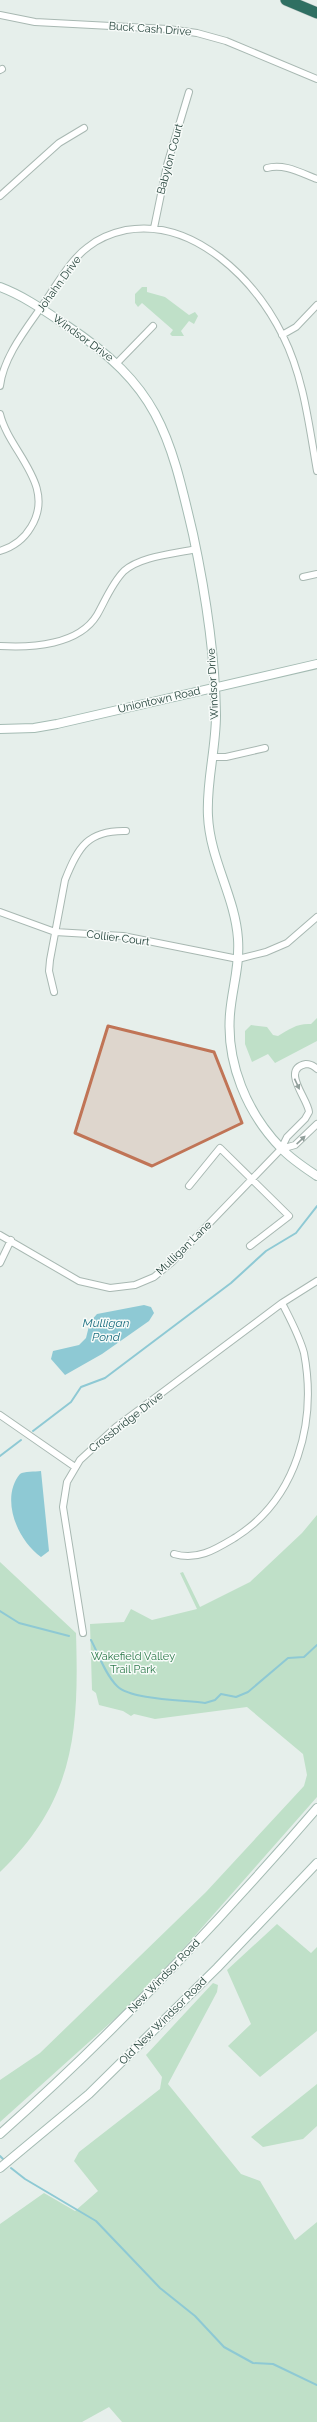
<svg xmlns="http://www.w3.org/2000/svg" width="317" height="2422" font-family="Raleway,sans-serif">
  <style>
    .green { fill: #bfe0c8 }
    .water { fill: #8ec9d4 }
    .lines { fill: none; stroke-linecap: round; stroke-linejoin: round }
    .stream { stroke: #8ec9d4; stroke-width: 2 }
    .street-casing { stroke: #a8b8b2; stroke-width: 8 }
    .secondary-casing { stroke: #a4bbb3; stroke-width: 10 }
    .highway-casing { stroke: #c2cac8; stroke-width: 12 }
    .street { stroke: #fff; stroke-width: 6 }
    .secondary { stroke: #fff; stroke-width: 8 }
    .highway { stroke: #2f6f62; stroke-width: 11 }
    .oneway { fill: #92a09c }
    .marked { fill: #c07456; fill-opacity: 0.2; stroke: #c07456; stroke-width: 3; stroke-linejoin: round }
    .labels { text-anchor: middle; dominant-baseline: central; stroke-width: 3; stroke-linejoin: round; paint-order: stroke }
    .street-label { font-size: 11px; fill: #24423a; stroke: #f7fbf9 }
    .park-label { font-size: 11px; fill: #2d7a4b; stroke: #f7fbf9 }
    .water-label { font-size: 12px; font-style: italic; fill: #1c6f80; stroke: #f7fbf9 }
  </style>
  <rect width="100%" height="100%" fill="#e6efeb"/>
  <!-- green -->
  <path class="green" d="M142,287h5v5l18,5 24,18 6,-3 3,4 -4,8 -5,-3 -8,10 3,5h-12l-2,-2 3,-4 -31,-27 -4,4 -3,-4v-9z
    M317,1018v23l-42,22 -7,-9 -16,8 -7,-18v-13l6,-6 16,2 6,8 5,1c11,-7 20,-13 33,-12z
    M317,1515v282l-133,151 -56,59 -128,115v-42l40,-27 166,-161 98,-106 3,-11 -4,-21 -56,-47 -92,12 -21,-5 -3,2 -8,-5 -24,-6 -3,-12 -4,-3 -2,-66 34,-2 7,-13 21,11 45,-11 -17,-36 3,-1 17,35 50,-25 52,-49z
    M0,1562l76,71c3,98 -1,167 -76,239z
    M277,1924l34,29 6,-6v84l-57,46 -32,-31 23,-22 -24,-54z
    M213,1983l5,2 -1,7 -49,92 73,90 19,7 35,59 22,-18v200h-195l-13,-15 -27,15h-82v-198l44,-31 31,18 23,-20 -24,-30 5,-9 81,-63 2,-12 -16,-22z
    M317,2084v42l-14,13 -40,8 -12,-10z"/>
  <!-- water -->
  <path class="water" d="M144,1305l7,2 3,6 -5,8 -47,33 -37,21 -14,-16 2,-8 26,-6 7,-7 4,-16 7,-8z
    M41,1471l8,80 -8,6c-24,-17 -41,-59 -21,-83 4,-3 15,-2 21,-3z"/>
  <g class="lines">
    <!-- stream -->
    <path class="stream" d="M33,1431l38,-29 10,-15 24,-9 126,-95 35,-32 30,-18 21,-27
      M0,1456l21,-16
      M0,1611l19,12 50,13
      M91,1640c8,15 14,34 26,46 14,14 67,14 88,17l10,-3 6,-6 15,3 12,-5 40,-34 16,-1 13,-12
      M0,2156l3,3
      M11,2168l14,11 71,42 64,67 35,28 29,31 29,16 20,1 44,21"/>
    <defs>
      <path id="street" d="M0,15l35,7 133,7 29,4 29,8 91,38
        M0,70l2,-1
        M267,168c17,-5 34,5 50,11
        M0,196l59,-53 25,-15
        M154,228l13,-63 22,-73
        M282,335l14,-8 21,-22
        M117,363l36,-37
        M0,386c4,-34 34,-66 52,-95 10,-15 21,-33 36,-44 11,-9 24,-14 38,-17 69,-12 129,50 157,106 21,42 26,90 34,135
        M0,414c9,38 57,71 31,113 -7,12 -18,20 -31,24
        M303,577l14,-3
        M0,646c32,2 79,-1 97,-31 8,-14 15,-32 27,-44 17,-15 50,-17 72,-22
        M214,757h12l39,-9
        M0,912l55,20 68,4 115,23 28,-7 21,-9 30,-26
        M54,992l-5,-21 1,-11 15,-80c13,-33 23,-50 61,-49
        M281,1149l14,-4 22,-21
        M189,1186l31,-38 69,68 -39,30
        M0,1235l79,46 31,7 25,-3 19,-8 18,-15 109,-113 6,-12 18,-18 4,-7c-1,-13 -29,-43 -3,-48 4,0 8,2 11,5
        M0,1263l11,-23
        M0,1415l75,52
        M174,1554c24,7 42,-5 62,-17 61,-39 81,-115 68,-184 -5,-18 -14,-34 -22,-50
        M83,1633l-20,-126 4,-25 13,-22 36,-33 166,-124 35,-22"/>
      <path id="secondary" d="M0,287c24,9 45,24 66,38 92,61 103,106 127,209 13,61 22,119 23,181 0,34 -10,68 -8,101 2,44 27,80 30,123 2,28 -6,49 -8,75 -4,49 17,99 51,134 10,11 24,20 36,28
        M0,729l34,-1 23,-4 260,-60
        M0,2134c114,-101 218,-211 317,-326
        M0,2168l89,-74 128,-126 100,-105"/>
      <path id="highway" d="M286,0l31,13"/>
    </defs>
    <!-- street casing -->
    <use href="#street" class="street-casing"/>
    <!-- secondary casing -->
    <use href="#secondary" class="secondary-casing"/>
    <!-- highway casing -->
    <use href="#highway" class="highway-casing"/>
    <!-- street -->
    <use href="#street" class="street"/>
    <!-- secondary -->
    <use href="#secondary" class="secondary"/>
    <!-- highway -->
    <use href="#highway" class="highway"/>
  </g>
  <!-- one-way arrows -->
  <defs><path id="oneway-solid" d="M-6-.8H1V-3.2L6.5 0L1 3.2V.8H-6Z"/></defs>
  <g class="oneway">
    <use href="#oneway-solid" transform="translate(297 1084) rotate(65)"/>
    <use href="#oneway-solid" transform="translate(301 1140) rotate(-43)"/>
  </g>
  <!-- marked area -->
  <path class="marked" d="M108,1026l106,26 28,71 -90,43 -77,-33z"/>
  <g class="labels">
    <!-- street labels -->
    <g class="street-label">
      <text transform="translate(150 29) rotate(4)">Buck Cash Drive</text>
      <text transform="translate(170 159) rotate(-75)">Babylon Court</text>
      <text transform="translate(59 284) rotate(-54)">Johahn Drive</text>
      <text transform="translate(83 338) rotate(36)">Windsor Drive</text>
      <text transform="translate(213 684) rotate(-93)">Windsor Drive</text>
      <text transform="translate(159 700) rotate(-13)">Uniontown Road</text>
      <text transform="translate(118 938) rotate(7)">Collier Court</text>
      <text transform="translate(184 1248) rotate(-44)">Mulligan Lane</text>
      <text transform="translate(126 1422) rotate(-38)">Crossbridge Drive</text>
      <text transform="translate(164 1976) rotate(-46)">New Windsor Road</text>
      <text transform="translate(163 2021) rotate(-45)">Old New Windsor Road</text>
    </g>
    <!-- park labels -->
    <g class="park-label">
      <text x="133" y="1656">Wakefield Valley<tspan x="133" dy="13">Trail Park</tspan></text>
    </g>
    <!-- water labels -->
    <g class="water-label">
      <text x="106" y="1323">Mulligan<tspan x="106" dy="14">Pond</tspan></text>
    </g>
  </g>
</svg>
